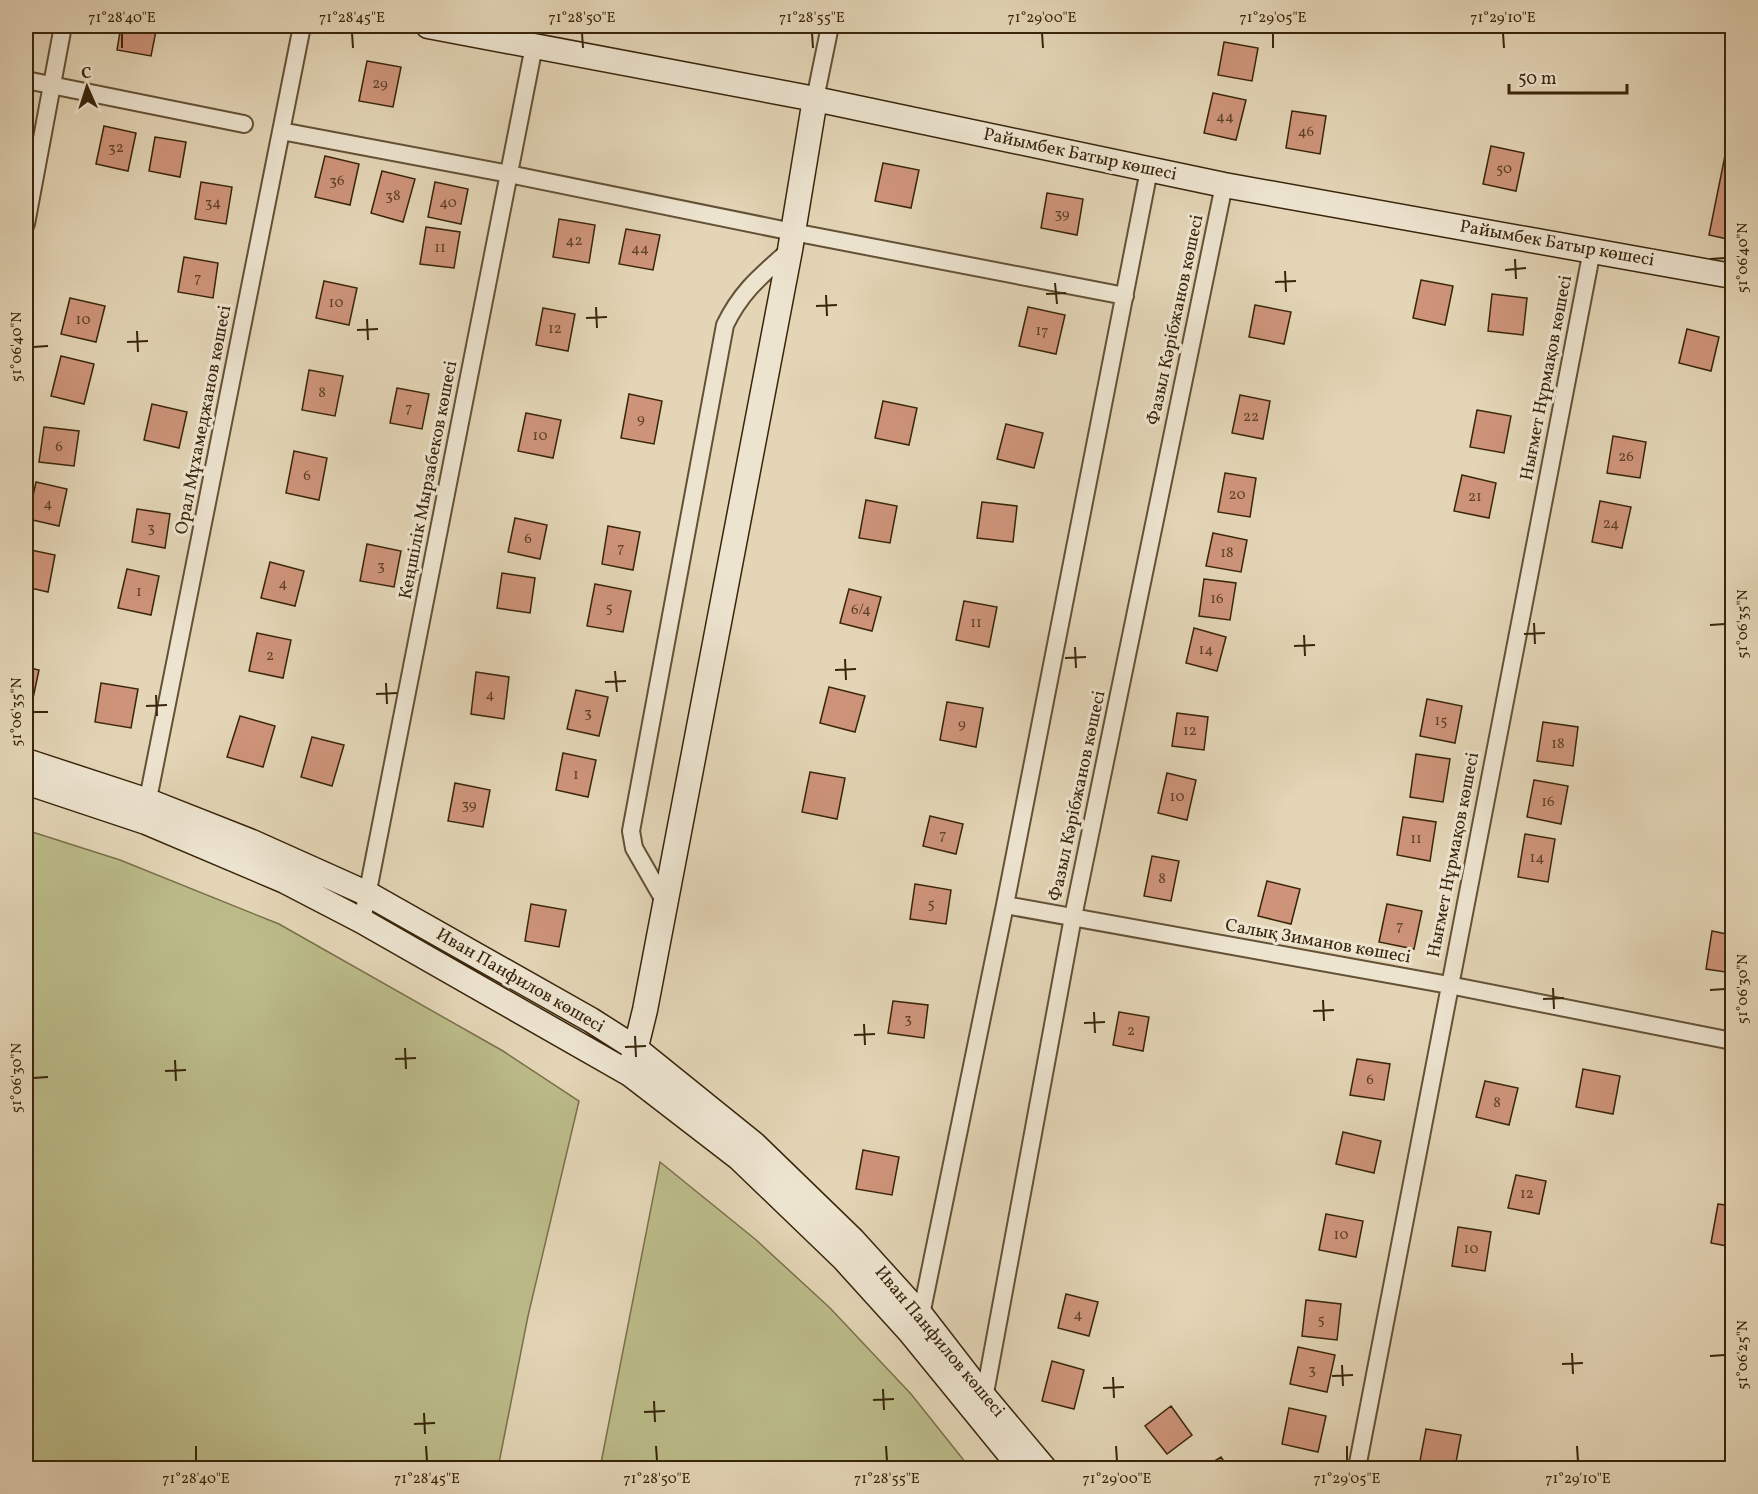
<svg xmlns="http://www.w3.org/2000/svg" width="1758" height="1494" font-family="Vollkorn,serif">
  <style>
    .green { fill: #bbbb89; stroke: #7a704a; stroke-width: 1.5 }
    .building { fill: #ce947a; stroke: #39250a; stroke-width: 1.5 }
    .lines { fill: none; stroke-linecap: round; stroke-linejoin: round }
    .street-casing { stroke: #645135; stroke-width: 20 }
    .secondary-casing { stroke: #39250a; stroke-width: 27 }
    .street { stroke: #ede4d0; stroke-width: 16 }
    .secondary { stroke: #ede4d0; stroke-width: 24 }
    .ticks { fill: none; stroke: #39250a; stroke-width: 2 }
    .labels { text-anchor: middle; dominant-baseline: central; stroke-width: 6; stroke-linejoin: round; paint-order: stroke }
    .number-label { font-size: 15px; fill: #5e4126 }
    .street-label { font-size: 18px; fill: #39250a; stroke: #ede4d0 }
    .neatline { fill: none; stroke: #39250a; stroke-width: 2 }
    .ticks-label { font-size: 15px; text-anchor: middle; fill: #39250a }
  </style>
  <rect width="100%" height="100%" fill="#e3d5b6"/>
  <filter id="stains"><feTurbulence type="fractalNoise" baseFrequency=".00333" numOctaves="4"/><feColorMatrix values="0 0 0 0 .2 0 0 0 0 .09 0 0 0 0 .02 0 0 0 .5 -.17"/></filter>
  <radialGradient id="worn" r=".72"><stop offset=".6" stop-color="#630" stop-opacity="0"/><stop offset="1" stop-color="#630" stop-opacity=".3"/></radialGradient>
  <!-- green -->
  <path class="green" d="M26,830l94,30 159,64 224,127 76,50 -51,215 -30,152h-472z
    M660,1162l95,77 75,69 81,86 59,74h-370z"/>
  <!-- building -->
  <path class="building" d="M121,26h36l-6,30 -34,-6z
    M1224,42l34,6 -6,33 -34,-6z
    M367,61l34,6 -8,40 -34,-6z
    M1213,93l33,7 -10,40 -32,-7z
    M1292,111l34,5 -6,38 -34,-6z
    M1732,121v119l-23,-5z
    M104,126l32,7 -8,38 -32,-7z
    M155,137l31,5 -6,35 -31,-6z
    M1491,146l33,7 -8,38 -33,-7z
    M325,156l34,8 -9,41 -35,-8z
    M883,163l36,7 -8,38 -36,-7z
    M382,171l33,8 -12,43 -32,-9z
    M201,182l31,5 -6,37 -31,-5z
    M435,182l33,7 -7,35 -33,-7z
    M1047,193l36,6 -6,36 -36,-7z
    M559,219l36,6 -6,38 -36,-6z
    M426,227l34,5 -6,36 -34,-4z
    M626,229l34,6 -7,35 -34,-6z
    M184,257l34,6 -5,35 -35,-6z
    M1421,280l32,6 -8,39 -32,-7z
    M324,281l33,7 -8,37 -33,-7z
    M1492,294l35,4 -4,37 -35,-4z
    M70,298l35,8 -9,36 -35,-8z
    M1255,305l36,7 -7,32 -35,-7z
    M1028,307l37,8 -9,39 -37,-8z
    M543,308l32,6 -7,37 -32,-6z
    M1687,329l32,8 -8,34 -32,-8z
    M61,356l33,8 -10,40 -33,-8z
    M309,370l34,6 -8,40 -33,-6z
    M397,388l32,6 -7,35 -32,-6z
    M629,394l33,7 -8,43 -33,-6z
    M1240,395l30,6 -7,38 -31,-6z
    M883,401l34,7 -8,37 -34,-7z
    M152,404l35,8 -8,36 -35,-8z
    M1477,410l34,6 -7,37 -34,-6z
    M526,413l35,7 -8,38 -35,-7z
    M1006,424l37,9 -9,35 -37,-9z
    M44,427l35,4 -5,35 -35,-4z
    M1613,436l33,6 -6,36 -33,-5z
    M294,451l33,7 -8,42 -33,-7z
    M1225,473l31,5 -6,39 -32,-5z
    M1462,475l34,8 -7,35 -35,-7z
    M36,482l31,7 -8,37 -31,-7z
    M866,500l31,6 -7,37 -31,-5z
    M1600,501l31,6 -9,41 -30,-6z
    M982,502l35,4 -4,36 -36,-4z
    M137,509l33,5 -5,34 -33,-6z
    M515,518l32,7 -7,34 -32,-7z
    M608,526l32,6 -7,38 -31,-6z
    M1213,533l34,7 -6,32 -35,-6z
    M367,544l34,7 -7,36 -34,-6z
    M26,549l29,6 -7,37 -22,-5z
    M270,562l34,9 -9,35 -34,-8z
    M127,569l32,7 -8,39 -33,-7z
    M502,573l33,5 -5,35 -33,-5z
    M1204,579l32,4 -6,37 -31,-4z
    M595,584l36,7 -8,41 -36,-6z
    M849,589l32,8 -9,34 -32,-8z
    M964,601l33,6 -8,40 -33,-7z
    M1194,628l32,9 -9,34 -31,-8z
    M257,633l34,7 -8,38 -34,-7z
    M26,667l13,3 -7,33 -6,-1z
    M476,672l33,5 -5,42 -33,-5z
    M101,683l37,6 -7,39 -36,-6z
    M829,687l36,9 -10,36 -35,-9z
    M576,690l32,7 -9,39 -32,-7z
    M1427,699l35,7 -7,37 -35,-7z
    M947,702l36,6 -7,39 -36,-7z
    M1177,713l31,4 -4,33 -32,-4z
    M240,716l35,10 -12,41 -36,-10z
    M1543,722l35,5 -5,39 -36,-5z
    M312,737l32,8 -12,41 -31,-9z
    M563,753l33,7 -8,37 -32,-7z
    M1416,754l34,5 -7,43 -33,-5z
    M810,772l35,6 -8,41 -35,-7z
    M1167,773l29,7 -9,40 -29,-7z
    M1534,780l34,6 -7,38 -34,-7z
    M455,783l35,7 -7,37 -35,-6z
    M930,816l33,8 -7,30 -33,-8z
    M1403,817l33,5 -6,39 -33,-6z
    M1525,834l30,5 -7,43 -30,-5z
    M1152,856l27,5 -8,40 -27,-5z
    M1267,881l33,8 -9,35 -33,-8z
    M915,884l36,6 -5,34 -36,-5z
    M531,904l35,6 -7,37 -34,-6z
    M1387,904l35,7 -8,38 -35,-7z
    M1712,931l20,4v38l-26,-4z
    M893,1001l35,4 -4,33 -36,-5z
    M1119,1012l30,5 -6,34 -30,-6z
    M1357,1059l33,5 -6,36 -34,-5z
    M1583,1069l37,7 -7,38 -37,-7z
    M1485,1081l33,7 -9,37 -33,-8z
    M1343,1132l38,9 -7,32 -38,-9z
    M863,1150l36,7 -7,38 -36,-6z
    M1516,1175l30,6 -7,33 -31,-6z
    M1718,1204l14,2v41l-21,-4z
    M1326,1214l37,7 -7,36 -37,-7z
    M1458,1227l33,5 -6,39 -33,-5z
    M1066,1294l32,8 -9,34 -31,-8z
    M1306,1300l35,4 -4,36 -35,-4z
    M1298,1347l37,8 -8,37 -37,-8z
    M1052,1361l32,9 -10,39 -32,-8z
    M1171,1406l21,29 -25,19 -22,-28z
    M1289,1408l37,8 -8,36 -36,-8z
    M1426,1429l35,6 -6,33h-24l-12,-2z
    M1221,1457l7,11h-25z"/>
  <g class="lines">
    <defs>
      <path id="street" d="M26,80l218,44
        M815,99l15,-73
        M281,131l228,43 284,58 332,64
        M26,224l37,-198
        M146,809l156,-783
        M665,902l-31,-54 -3,-17 94,-506c17,-35 37,-50 65,-75
        M1005,905l444,80 283,56
        M362,921l172,-875
        M917,1321l4,-6 84,-410 144,-735
        M983,1404l90,-487 151,-732
        M1357,1468l235,-1218"/>
      <path id="secondary" d="M428,26l387,73 409,86 508,91
        M26,761l122,40 104,41 116,52 223,126 44,28 119,96 99,96 68,75 65,84 58,69
        M26,782l120,40 139,59 77,40 268,153 109,84 104,100 67,74 111,136
        M632,1063l13,-53 145,-760 25,-151"/>
    </defs>
    <!-- street casing -->
    <use href="#street" class="street-casing"/>
    <!-- secondary casing -->
    <use href="#secondary" class="secondary-casing"/>
    <!-- street -->
    <use href="#street" class="street"/>
    <!-- secondary -->
    <use href="#secondary" class="secondary"/>
  </g>
  <!-- ticks -->
  <path class="ticks" d="M122,33v15M352,33l1,15M582,33l1,15M812,33l1,15M1042,33l1,15M1273,33v15M1503,33l1,15M1515,259l1,20M1710,259l15,-1M1505,270l21,-2M1285,271l1,21M1275,282l21,-1M1055,283l2,21M1046,294l20,-1M826,295l1,21M816,306l21,-1M596,307l1,21M586,318l21,-1M367,319l1,21M357,330l21,-1M137,331l1,21M127,342l21,-1M33,347l15,-1M1534,623l1,21M1710,625l15,-1M1524,634l21,-1M1304,635l1,21M1294,646l21,-1M1075,647l1,21M1065,658l21,-1M845,659l1,21M835,670l21,-1M615,671l2,21M605,682l21,-1M386,683l1,21M376,694l21,-1M156,695l1,21M146,706l21,-1M33,712h15M1553,988l1,21M1710,990l15,-1M1543,999l21,-1M1323,1000l1,21M1313,1011l21,-1M1094,1012l1,21M1084,1023l21,-1M864,1024l1,21M854,1035l21,-1M635,1036l1,21M625,1047l21,-1M405,1048l1,21M395,1059l21,-1M175,1060l1,21M165,1071l21,-1M33,1078l15,-1M1572,1353l1,21M1710,1356l15,-1M1562,1364l21,-1M1342,1365l1,21M1332,1376l21,-1M1113,1377l1,21M1103,1388l21,-1M883,1389l1,21M873,1400l21,-1M654,1401l1,21M644,1412l21,-1M424,1413l1,21M414,1424l21,-1M196,1446v15M426,1446l1,15M656,1446l1,15M886,1446l1,15M1116,1446l1,15M1347,1446v15M1577,1446l1,15"/>
  <g class="labels">
    <!-- number labels -->
    <g class="number-label">
      <text x="380" y="84">29</text>
      <text x="1225" y="117">44</text>
      <text x="1306" y="132">46</text>
      <text x="116" y="148">32</text>
      <text x="1504" y="169">50</text>
      <text x="337" y="181">36</text>
      <text x="393" y="196">38</text>
      <text x="213" y="203">34</text>
      <text x="448" y="203">40</text>
      <text x="1062" y="214">39</text>
      <text x="574" y="241">42</text>
      <text x="440" y="248">11</text>
      <text x="640" y="249">44</text>
      <text x="198" y="278">7</text>
      <text x="336" y="303">10</text>
      <text x="83" y="320">10</text>
      <text x="555" y="329">12</text>
      <text x="1042" y="331">17</text>
      <text x="322" y="393">8</text>
      <text x="409" y="408">7</text>
      <text x="1251" y="417">22</text>
      <text x="641" y="419">9</text>
      <text x="540" y="436">10</text>
      <text x="59" y="447">6</text>
      <text x="1626" y="457">26</text>
      <text x="307" y="476">6</text>
      <text x="1237" y="495">20</text>
      <text x="1475" y="497">21</text>
      <text x="48" y="504">4</text>
      <text x="1611" y="524">24</text>
      <text x="151" y="528">3</text>
      <text x="528" y="539">6</text>
      <text x="621" y="548">7</text>
      <text x="1227" y="553">18</text>
      <text x="381" y="566">3</text>
      <text x="283" y="584">4</text>
      <text x="139" y="592">1</text>
      <text x="1217" y="599">16</text>
      <text x="609" y="608">5</text>
      <text x="861" y="610">6/4</text>
      <text x="976" y="623">11</text>
      <text x="1206" y="650">14</text>
      <text x="270" y="656">2</text>
      <text x="490" y="695">4</text>
      <text x="588" y="713">3</text>
      <text x="1441" y="721">15</text>
      <text x="962" y="724">9</text>
      <text x="1190" y="731">12</text>
      <text x="1558" y="744">18</text>
      <text x="576" y="775">1</text>
      <text x="1177" y="797">10</text>
      <text x="1548" y="802">16</text>
      <text x="469" y="805">39</text>
      <text x="943" y="835">7</text>
      <text x="1416" y="839">11</text>
      <text x="1537" y="858">14</text>
      <text x="1162" y="879">8</text>
      <text x="931" y="904">5</text>
      <text x="1400" y="926">7</text>
      <text x="908" y="1019">3</text>
      <text x="1131" y="1031">2</text>
      <text x="1370" y="1080">6</text>
      <text x="1497" y="1103">8</text>
      <text x="1527" y="1194">12</text>
      <text x="1341" y="1235">10</text>
      <text x="1471" y="1249">10</text>
      <text x="1078" y="1315">4</text>
      <text x="1321" y="1320">5</text>
      <text x="1312" y="1370">3</text>
    </g>
    <!-- street labels -->
    <g class="street-label">
      <text transform="translate(1080 155) rotate(12)">Райымбек Батыр көшесі</text>
      <text transform="translate(1557 244) rotate(10)">Райымбек Батыр көшесі</text>
      <text transform="translate(1176 320) rotate(-78)">Фазыл Кәрібжанов көшесі</text>
      <text transform="translate(1547 378) rotate(-79)">Нығмет Нұрмақов көшесі</text>
      <text transform="translate(204 420) rotate(-79)">Орал Мұхамеджанов көшесі</text>
      <text transform="translate(429 480) rotate(-79)">Кеңшілік Мырзабеков көшесі</text>
      <text transform="translate(1078 796) rotate(-78)">Фазыл Кәрібжанов көшесі</text>
      <text transform="translate(1454 855) rotate(-79)">Нығмет Нұрмақов көшесі</text>
      <text transform="translate(1318 942) rotate(10)">Салық Зиманов көшесі</text>
      <text transform="translate(520 981) rotate(30)">Иван Панфилов көшесі</text>
      <text transform="translate(939 1342) rotate(50)">Иван Панфилов көшесі</text>
    </g>
  </g>
  <!-- margin -->
  <rect width="1758" height="1494" fill="none" stroke="#e3d5b6" stroke-width="66"/>
  <!-- north arrow -->
  <g transform="translate(87 87) rotate(357)" stroke="#ede4d0" stroke-width="4.5" paint-order="stroke">
  <path d="M0-4.5L10 22L0 15L-10 22Z" fill="#39250a"/>
  <text y="-9" font-size="16" font-weight="bold" text-anchor="middle" fill="#39250a">С</text>
  </g>
  <!-- scale -->
  <path d="M1509 84v9h118v-9" fill="none" stroke="#39250a" stroke-width="3"/>
  <text x="1518" y="84" font-size="18" fill="#39250a" stroke="#ede4d0" stroke-width="4.5" paint-order="stroke">50 m</text>
  <rect x="33" y="33" width="1692" height="1428" class="neatline"/>
  <g class="ticks-label">
    <text x="122" y="22">71°28'40"E</text>
    <text x="352" y="22">71°28'45"E</text>
    <text x="582" y="22">71°28'50"E</text>
    <text x="812" y="22">71°28'55"E</text>
    <text x="1042" y="22">71°29'00"E</text>
    <text x="1273" y="22">71°29'05"E</text>
    <text x="1503" y="22">71°29'10"E</text>
    <text transform="translate(1742 258) rotate(-90)" y="5">51°06'40"N</text>
    <text transform="translate(16 347) rotate(-90)" y="5">51°06'40"N</text>
    <text transform="translate(1742 624) rotate(-90)" y="5">51°06'35"N</text>
    <text transform="translate(16 712) rotate(-90)" y="5">51°06'35"N</text>
    <text transform="translate(1742 989) rotate(-90)" y="5">51°06'30"N</text>
    <text transform="translate(16 1078) rotate(-90)" y="5">51°06'30"N</text>
    <text transform="translate(1742 1355) rotate(-90)" y="5">51°06'25"N</text>
    <text x="196" y="1483">71°28'40"E</text>
    <text x="427" y="1483">71°28'45"E</text>
    <text x="657" y="1483">71°28'50"E</text>
    <text x="887" y="1483">71°28'55"E</text>
    <text x="1117" y="1483">71°29'00"E</text>
    <text x="1347" y="1483">71°29'05"E</text>
    <text x="1578" y="1483">71°29'10"E</text>
  </g>
  <rect width="100%" height="100%" filter="url(#stains)"/>
  <rect width="100%" height="100%" fill="url(#worn)"/>
</svg>
